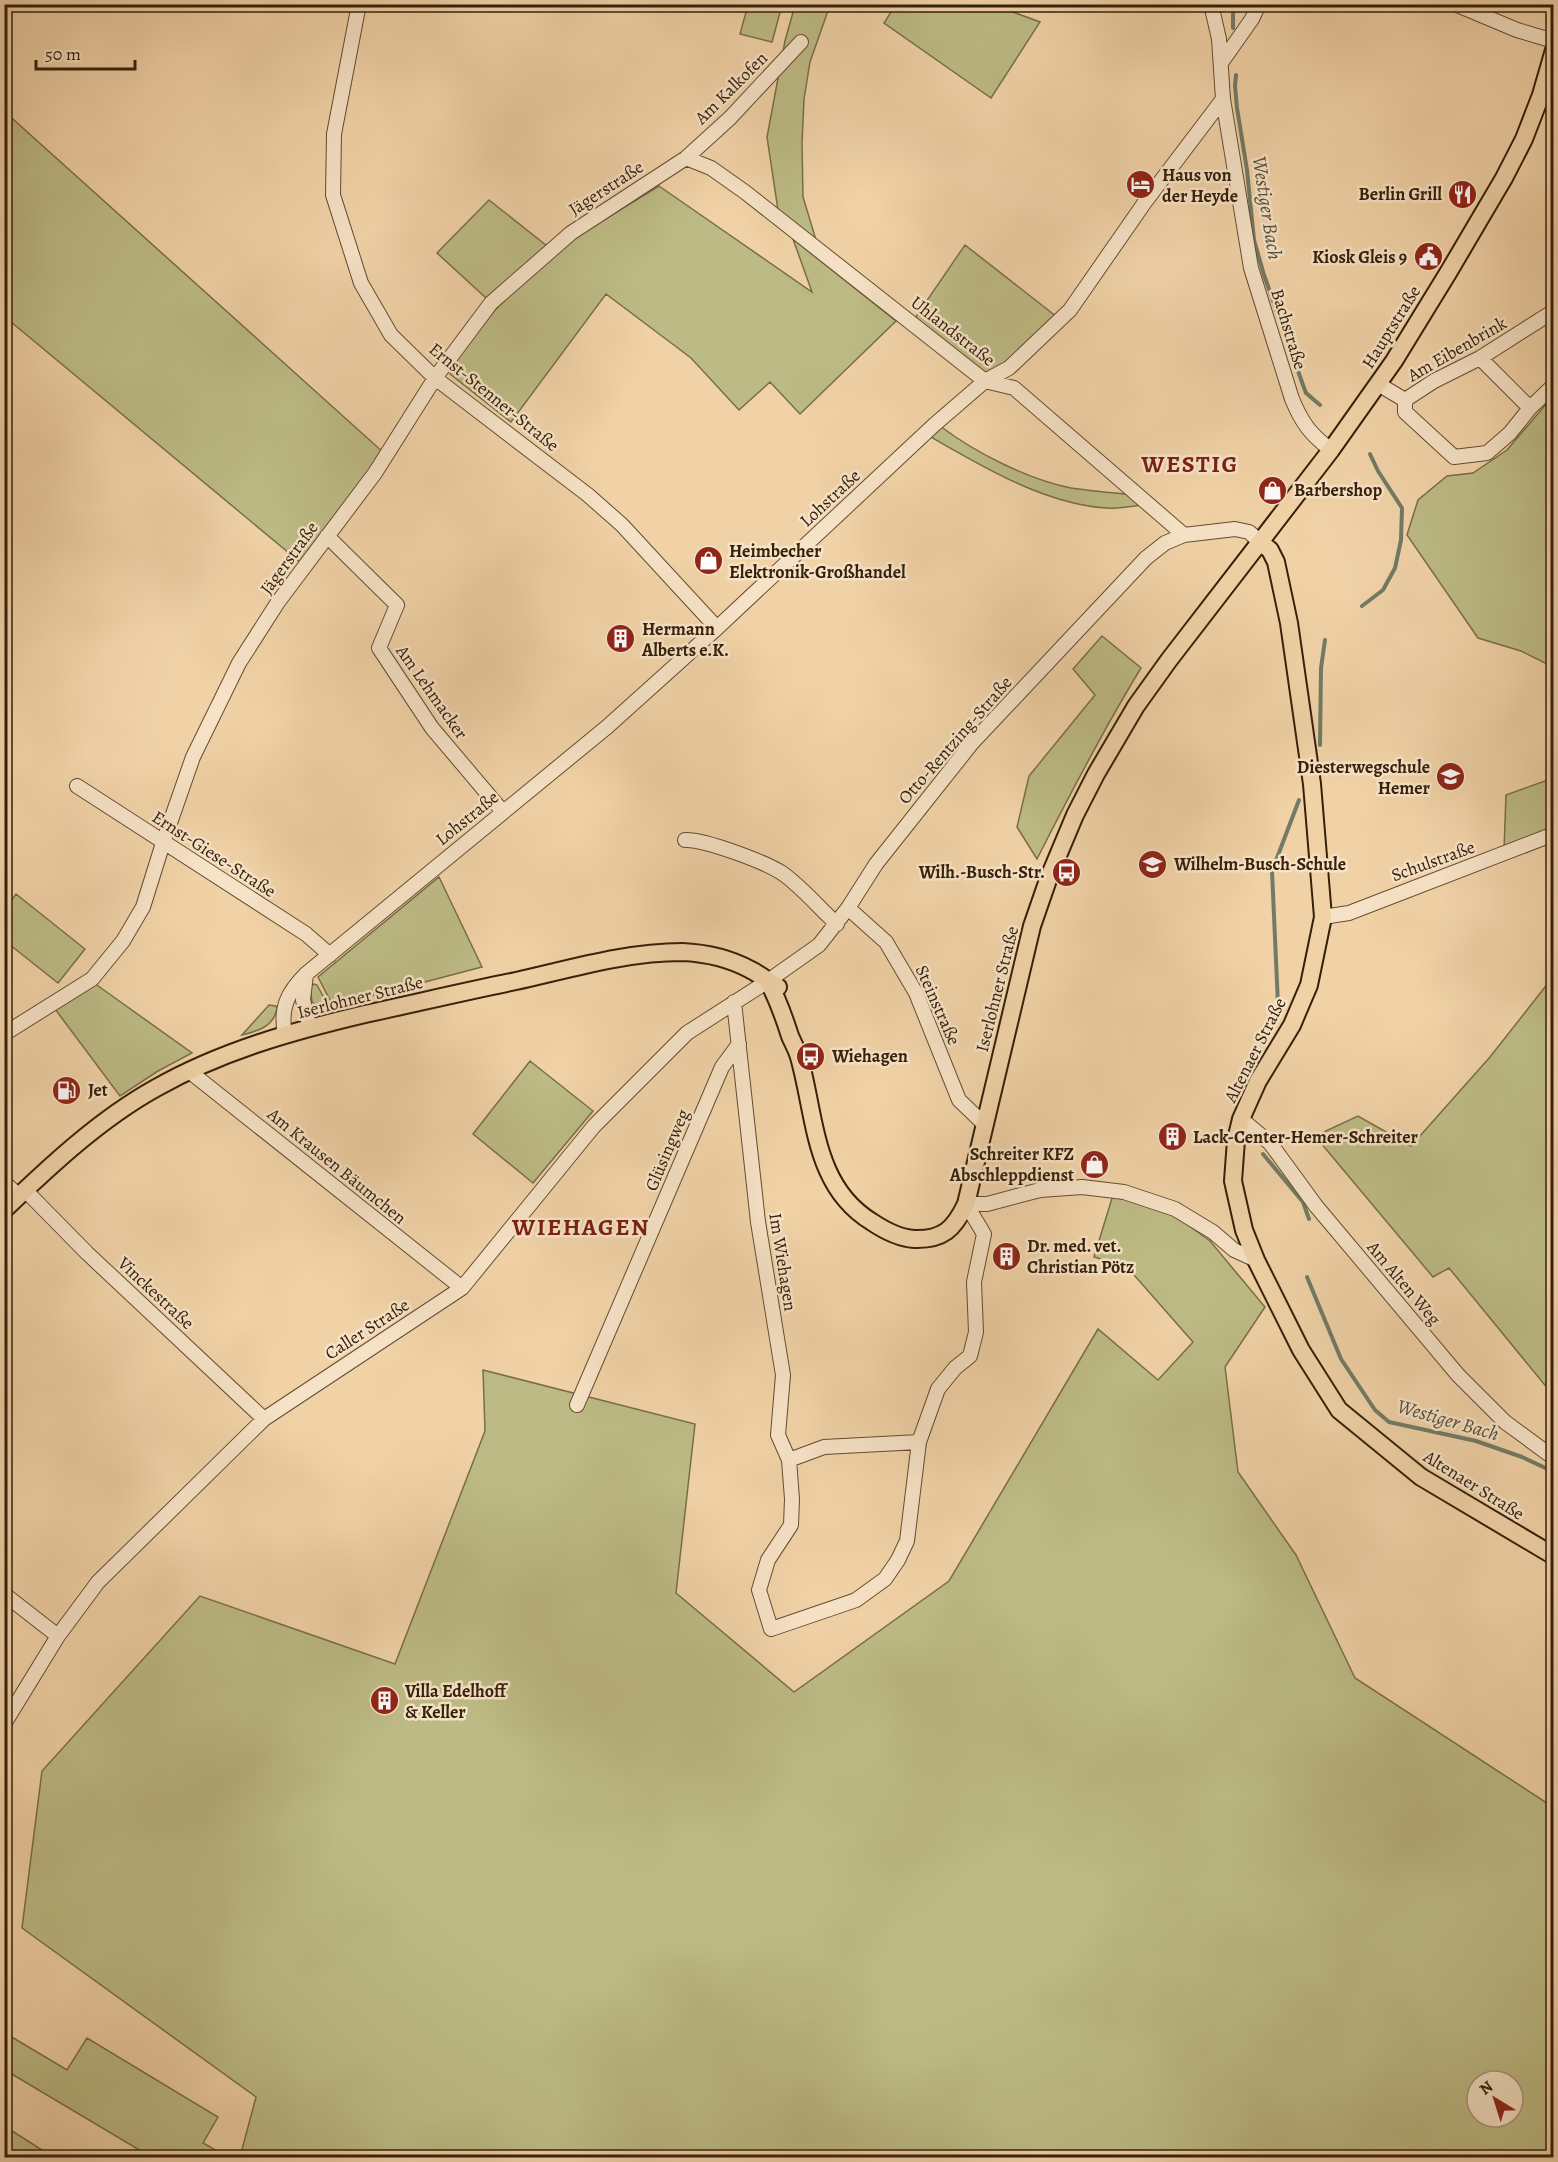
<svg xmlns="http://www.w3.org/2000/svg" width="1558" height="2162" font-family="Alegreya,serif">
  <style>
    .green { fill: #bdbb85; stroke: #796e48; stroke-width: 1.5; fill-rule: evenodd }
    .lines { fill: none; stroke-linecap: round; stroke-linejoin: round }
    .stream { stroke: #727b66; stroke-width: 4 }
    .minor-casing { stroke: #644c31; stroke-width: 16 }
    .major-casing { stroke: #35200a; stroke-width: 20 }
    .minor { stroke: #f6e2c6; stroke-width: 14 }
    .major { stroke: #f1d2a7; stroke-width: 16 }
    .labels { text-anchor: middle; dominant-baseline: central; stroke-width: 5; stroke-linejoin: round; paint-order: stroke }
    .street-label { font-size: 18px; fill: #35200a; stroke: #f6e2c6 }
    .poi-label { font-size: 18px; font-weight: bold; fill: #35200a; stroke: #f6e2c6; text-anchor: start }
    .water-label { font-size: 20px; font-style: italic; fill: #544e38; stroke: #f6e2c6 }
    .district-label { font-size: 24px; font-weight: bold; letter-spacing: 1.5px; fill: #7a1f14; stroke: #f6e2c6 }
  </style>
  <rect width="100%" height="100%" fill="#f1d2a7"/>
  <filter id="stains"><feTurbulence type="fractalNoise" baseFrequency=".00333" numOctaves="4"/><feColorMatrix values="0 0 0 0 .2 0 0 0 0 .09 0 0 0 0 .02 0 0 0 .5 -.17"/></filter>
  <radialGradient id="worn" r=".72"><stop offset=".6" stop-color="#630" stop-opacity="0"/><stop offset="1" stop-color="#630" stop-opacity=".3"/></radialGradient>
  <!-- green -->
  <path class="green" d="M896,4l98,1 46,17 -49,76 -107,-75z
    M748,5h34l-10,37 -32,-8z
    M795,5h35l-20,57 -6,37 -2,44 1,54 13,43 -38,-30 -11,-73 18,-96z
    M4,111l380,342 -83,110 -296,-246z
    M659,186l153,106 -19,-53 103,82 -96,93 -30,-32 -31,28 -48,-52 -85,-64 -95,128 -61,-48 5,-14 40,-50 58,-56 24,-18z
    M489,200l58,46 -61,52 -49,-45z
    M965,245l92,72 -51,46 -21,11 -70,-56z
    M1553,396v271l-32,-16 -43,-13 -71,-103 11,-35 29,-24 26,-3 34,-23z
    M940,426c36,27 87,53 131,62 21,3 43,5 65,7l7,10c-12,1 -25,4 -37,3 -61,-4 -123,-41 -175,-71z
    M1102,636l39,32c-38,62 -71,126 -104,191l-20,-32 12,-51 66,-81 -22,-26z
    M1553,778v52l-49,20 2,-55z
    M439,877l43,90 -149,39 -15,-29z
    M16,894l69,55 -27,34 -53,-42v-32z
    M1549,982l5,2 -1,411 -104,-127 -16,9 -118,-141 43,-20 53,30 79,-89z
    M94,983l98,70 -34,18 -38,25 -65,-87z
    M314,984l3,1 12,22 -7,2 -10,-7 -2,-16z
    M269,1005l7,1 1,3c-4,18 -19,22 -35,26z
    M530,1061l63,50 -60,72 -60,-49z
    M1113,1195l60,19 37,27 55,66 -40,60 13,105 58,83 59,123 198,129v350h-1313l16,-60 -234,-169 20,-157 158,-175 195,68 90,-233 -2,-61 212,54 -19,169 118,99 155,-111 149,-252 60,51 35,-38 -66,-75 -33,-10zM1477,2081h36v36h-36z
    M10,2036l57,34 20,-32 131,79 -15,26 25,14h-77l-146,-87v-25z
    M9,2129l44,28h-48v-22z"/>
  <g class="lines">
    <!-- stream -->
    <path class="stream" d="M1233,28v-24
      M1236,75l-1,11 2,22 10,62 7,70 10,35 39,110 3,8 14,12
      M1362,606l21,-16 12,-22 6,-28 1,-32 -24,-37 -8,-17
      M1320,745l1,-77 4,-28
      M1278,1005l-6,-134 27,-71
      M1263,1154l40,48 6,17
      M1307,1277l34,82 34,51 14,12 87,19 46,16 32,15"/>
    <defs>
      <path id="minor" d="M359,4l-25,130 -1,61 28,88 30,52 44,43 153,117 34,30 95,103
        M1211,4l8,35 4,60 28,169 41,131c10,24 18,35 39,51
        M1455,4l62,26 37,11
        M1221,63l31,-44 7,-15
        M686,158l25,10 34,24 240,189 29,7 170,147
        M1480,358l50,50
        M1378,384l27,16 29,-19 46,-23 74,-47
        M1405,400v12l49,45 33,-4 23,-20 20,-25 24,-23
        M327,536l70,69 -18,43 53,80 71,84
        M77,786l229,148 24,21
        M685,840c19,-1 80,22 97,33 20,14 37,35 55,51
        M848,908l38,34 30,51 43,107 25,24
        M1323,917l26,-4 205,-79
        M306,974l-3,26 7,28
        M734,1002l24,220 25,153 -5,60 11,25 3,39 -1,26 -23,35 -9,30 12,39 85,-29 29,-21 13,-19 9,-19 12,-99 19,-53 17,-21 15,-12 6,-24 -2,-50 10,-48 -18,-30
        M4,1034l88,-55 31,-38 20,-34 20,-64 30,-86 46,-94 39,-61 97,-129 60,-95 56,-75 80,-70 115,-75 44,-40 71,-76
        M285,1035c-5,-27 2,-42 21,-61l301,-247 110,-99 217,-203 51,-44 24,-13 61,-58 75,-108 78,-103
        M189,1071l273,217
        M1241,1119l29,24 46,63 142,169 47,47 49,36
        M4,1182l15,14
        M26,1191l61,62 177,166
        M966,1204h21l53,-14 42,-3 42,5 51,17 38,23 21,18 22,10
        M577,1405l145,-338 17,-23
        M789,1460l35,-13 95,-5
        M4,1594l54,42
        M4,1724l54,-88 40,-54 166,-163 198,-131 132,-162 93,-93 81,-52 51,-36 29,-37 28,-44 96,-121 174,-185 19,-15 19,-8 51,-6 14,3 11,10"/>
      <path id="major" d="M1260,542l10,8 6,12 13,61 23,161 11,133 -14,68 -17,40 -34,56 -17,38 -5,21 -3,41 11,49 12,30 45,90 38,60 82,67 133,79
        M768,981c10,19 16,36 22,55 3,7 7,14 9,21 17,60 14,129 73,165 12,8 28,16 42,17 29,1 40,-10 52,-35l66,-278 17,-49 26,-62 21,-41 40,-68 33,-46 162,-210 63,-89 54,-88 56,-95 20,-39 17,-44 13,-45
        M4,1210c46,-44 96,-91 152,-122 65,-37 137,-57 209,-74 51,-11 101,-23 151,-33 54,-12 110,-29 166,-29 23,1 49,7 69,18 10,5 18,12 27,17"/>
    </defs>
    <!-- minor casing -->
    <use href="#minor" class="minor-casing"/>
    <!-- major casing -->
    <use href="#major" class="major-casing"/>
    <!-- minor -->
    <use href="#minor" class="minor"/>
    <!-- major -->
    <use href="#major" class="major"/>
  </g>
  <!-- icons -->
  <defs>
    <symbol id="hotel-disc" viewBox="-11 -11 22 22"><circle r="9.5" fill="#8f2418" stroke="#f6e2c6"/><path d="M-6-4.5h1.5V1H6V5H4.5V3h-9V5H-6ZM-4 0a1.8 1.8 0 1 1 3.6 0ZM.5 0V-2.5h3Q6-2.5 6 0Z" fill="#fff"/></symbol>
    <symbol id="restaurant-disc" viewBox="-11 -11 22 22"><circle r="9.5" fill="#8f2418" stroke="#f6e2c6"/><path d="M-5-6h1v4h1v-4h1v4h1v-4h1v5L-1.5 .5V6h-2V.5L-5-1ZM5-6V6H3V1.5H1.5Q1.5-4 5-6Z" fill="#fff"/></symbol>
    <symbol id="civic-disc" viewBox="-11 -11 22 22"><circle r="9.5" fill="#8f2418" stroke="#f6e2c6"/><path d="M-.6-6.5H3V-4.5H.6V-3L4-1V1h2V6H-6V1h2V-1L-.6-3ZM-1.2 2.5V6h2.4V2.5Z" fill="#fff"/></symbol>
    <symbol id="shop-disc" viewBox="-11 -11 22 22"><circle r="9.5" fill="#8f2418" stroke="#f6e2c6"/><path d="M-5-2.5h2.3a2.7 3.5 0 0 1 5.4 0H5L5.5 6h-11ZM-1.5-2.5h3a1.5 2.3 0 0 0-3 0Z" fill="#fff"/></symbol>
    <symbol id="building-disc" viewBox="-11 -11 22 22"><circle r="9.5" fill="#8f2418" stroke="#f6e2c6"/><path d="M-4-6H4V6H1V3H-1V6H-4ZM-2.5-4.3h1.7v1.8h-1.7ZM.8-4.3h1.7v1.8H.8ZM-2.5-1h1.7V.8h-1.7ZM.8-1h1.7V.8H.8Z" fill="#fff"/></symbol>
    <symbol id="school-disc" viewBox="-11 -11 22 22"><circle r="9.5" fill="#8f2418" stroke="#f6e2c6"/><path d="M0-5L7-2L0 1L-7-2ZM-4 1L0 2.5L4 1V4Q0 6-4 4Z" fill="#fff"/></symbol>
    <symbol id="bus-disc" viewBox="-11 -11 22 22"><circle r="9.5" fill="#8f2418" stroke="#f6e2c6"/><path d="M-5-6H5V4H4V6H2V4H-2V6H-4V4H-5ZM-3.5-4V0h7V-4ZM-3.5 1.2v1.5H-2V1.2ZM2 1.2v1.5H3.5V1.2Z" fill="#fff"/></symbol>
    <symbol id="fuel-disc" viewBox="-11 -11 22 22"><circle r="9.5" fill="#8f2418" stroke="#f6e2c6"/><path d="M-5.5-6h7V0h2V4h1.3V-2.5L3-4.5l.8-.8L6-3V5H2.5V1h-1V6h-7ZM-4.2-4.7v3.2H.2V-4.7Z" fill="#fff"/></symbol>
  </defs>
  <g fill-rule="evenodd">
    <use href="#hotel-disc" x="1124" y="168" width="33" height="33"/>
    <use href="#restaurant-disc" x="1446" y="178" width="33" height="33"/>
    <use href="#civic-disc" x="1412" y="240" width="33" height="33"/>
    <use href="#shop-disc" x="1256" y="474" width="33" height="33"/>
    <use href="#shop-disc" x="692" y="544" width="33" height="33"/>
    <use href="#building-disc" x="604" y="622" width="33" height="33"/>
    <use href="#school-disc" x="1434" y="760" width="33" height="33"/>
    <use href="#school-disc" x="1136" y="848" width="33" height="33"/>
    <use href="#bus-disc" x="1050" y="856" width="33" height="33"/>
    <use href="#bus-disc" x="794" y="1040" width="33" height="33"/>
    <use href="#fuel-disc" x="50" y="1074" width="33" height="33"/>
    <use href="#building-disc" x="1156" y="1120" width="33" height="33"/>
    <use href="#shop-disc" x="1078" y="1148" width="33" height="33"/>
    <use href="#building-disc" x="990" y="1240" width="33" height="33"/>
    <use href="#building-disc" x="368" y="1684" width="33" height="33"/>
  </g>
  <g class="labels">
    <!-- street labels -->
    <g class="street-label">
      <text transform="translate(731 88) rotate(-45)">Am Kalkofen</text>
      <text transform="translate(606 188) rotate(-33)">Jägerstraße</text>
      <text transform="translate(1391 327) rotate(-58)">Hauptstraße</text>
      <text transform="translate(1289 329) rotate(73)">Bachstraße</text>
      <text transform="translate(953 331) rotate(38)">Uhlandstraße</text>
      <text transform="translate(1457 349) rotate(-30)">Am Eibenbrink</text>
      <text transform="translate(494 397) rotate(39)">Ernst-Stenner-Straße</text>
      <text transform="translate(830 498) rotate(-43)">Lohstraße</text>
      <text transform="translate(289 558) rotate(-54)">Jägerstraße</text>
      <text transform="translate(432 692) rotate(55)">Am Lehmacker</text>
      <text transform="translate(955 740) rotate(-49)">Otto-Rentzing-Straße</text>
      <text transform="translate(467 818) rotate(-39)">Lohstraße</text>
      <text transform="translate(214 854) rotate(33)">Ernst-Giese-Straße</text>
      <text transform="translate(1433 861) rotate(-20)">Schulstraße</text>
      <text transform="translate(997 989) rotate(-76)">Iserlohner Straße</text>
      <text transform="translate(360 997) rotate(-14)">Iserlohner Straße</text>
      <text transform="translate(938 1005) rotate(66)">Steinstraße</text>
      <text transform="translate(1255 1050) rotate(-63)">Altenaer Straße</text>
      <text transform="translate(667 1150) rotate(-67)">Glüsingweg</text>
      <text transform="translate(337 1166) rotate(39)">Am Krausen Bäumchen</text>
      <text transform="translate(783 1262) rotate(81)">Im Wiehagen</text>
      <text transform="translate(1404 1283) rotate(50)">Am Alten Weg</text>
      <text transform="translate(156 1293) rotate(43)">Vinckestraße</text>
      <text transform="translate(367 1329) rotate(-33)">Caller Straße</text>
      <text transform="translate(1474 1485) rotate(32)">Altenaer Straße</text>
    </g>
    <!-- poi labels -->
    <g class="poi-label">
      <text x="1162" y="175">Haus von<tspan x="1162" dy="21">der Heyde</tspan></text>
      <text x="1442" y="194" text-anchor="end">Berlin Grill</text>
      <text x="1407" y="257" text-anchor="end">Kiosk Gleis 9</text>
      <text x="1294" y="490">Barbershop</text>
      <text x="729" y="551">Heimbecher<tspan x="729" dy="21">Elektronik-Großhandel</tspan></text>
      <text x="642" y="629">Hermann<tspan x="642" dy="21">Alberts e.K.</tspan></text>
      <text x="1430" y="767" text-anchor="end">Diesterwegschule<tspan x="1430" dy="21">Hemer</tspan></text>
      <text x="1174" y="864">Wilhelm-Busch-Schule</text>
      <text x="1045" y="872" text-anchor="end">Wilh.-Busch-Str.</text>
      <text x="832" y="1056">Wiehagen</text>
      <text x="88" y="1090">Jet</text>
      <text x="1193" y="1137">Lack-Center-Hemer-Schreiter</text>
      <text x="1074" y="1154" text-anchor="end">Schreiter KFZ<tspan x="1074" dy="21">Abschleppdienst</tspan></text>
      <text x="1027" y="1246">Dr. med. vet.<tspan x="1027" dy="21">Christian Pötz</tspan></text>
      <text x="405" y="1691">Villa Edelhoff<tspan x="405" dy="21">&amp; Keller</tspan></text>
    </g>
    <!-- water labels -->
    <g class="water-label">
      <text transform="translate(1267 208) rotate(81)">Westiger Bach</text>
      <text transform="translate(1448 1420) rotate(16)">Westiger Bach</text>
    </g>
    <!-- district labels -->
    <g class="district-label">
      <text x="1190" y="464">WESTIG</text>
      <text x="581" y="1227">WIEHAGEN</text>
    </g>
  </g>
  <!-- margin -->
  <rect width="1558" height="2162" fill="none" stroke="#f1d2a7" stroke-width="24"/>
  <rect x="6" y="6" width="1546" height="2150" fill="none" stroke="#35200a" stroke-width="3"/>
  <rect x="12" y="12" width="1534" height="2138" fill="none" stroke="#35200a" stroke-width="1.5"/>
  <!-- north arrow -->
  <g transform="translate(1495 2099) rotate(322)"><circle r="28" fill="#f6e2c6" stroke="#a9947b" stroke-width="1.5"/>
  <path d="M0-4.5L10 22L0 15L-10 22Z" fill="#8f2418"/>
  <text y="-9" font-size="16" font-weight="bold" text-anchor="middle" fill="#35200a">N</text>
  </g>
  <!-- scale -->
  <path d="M36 60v9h99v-9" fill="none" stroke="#35200a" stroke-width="3"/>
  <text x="45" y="60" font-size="18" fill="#35200a" stroke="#f6e2c6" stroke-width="4.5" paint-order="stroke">50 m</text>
  <rect width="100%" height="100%" filter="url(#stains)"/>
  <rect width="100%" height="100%" fill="url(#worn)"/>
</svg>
